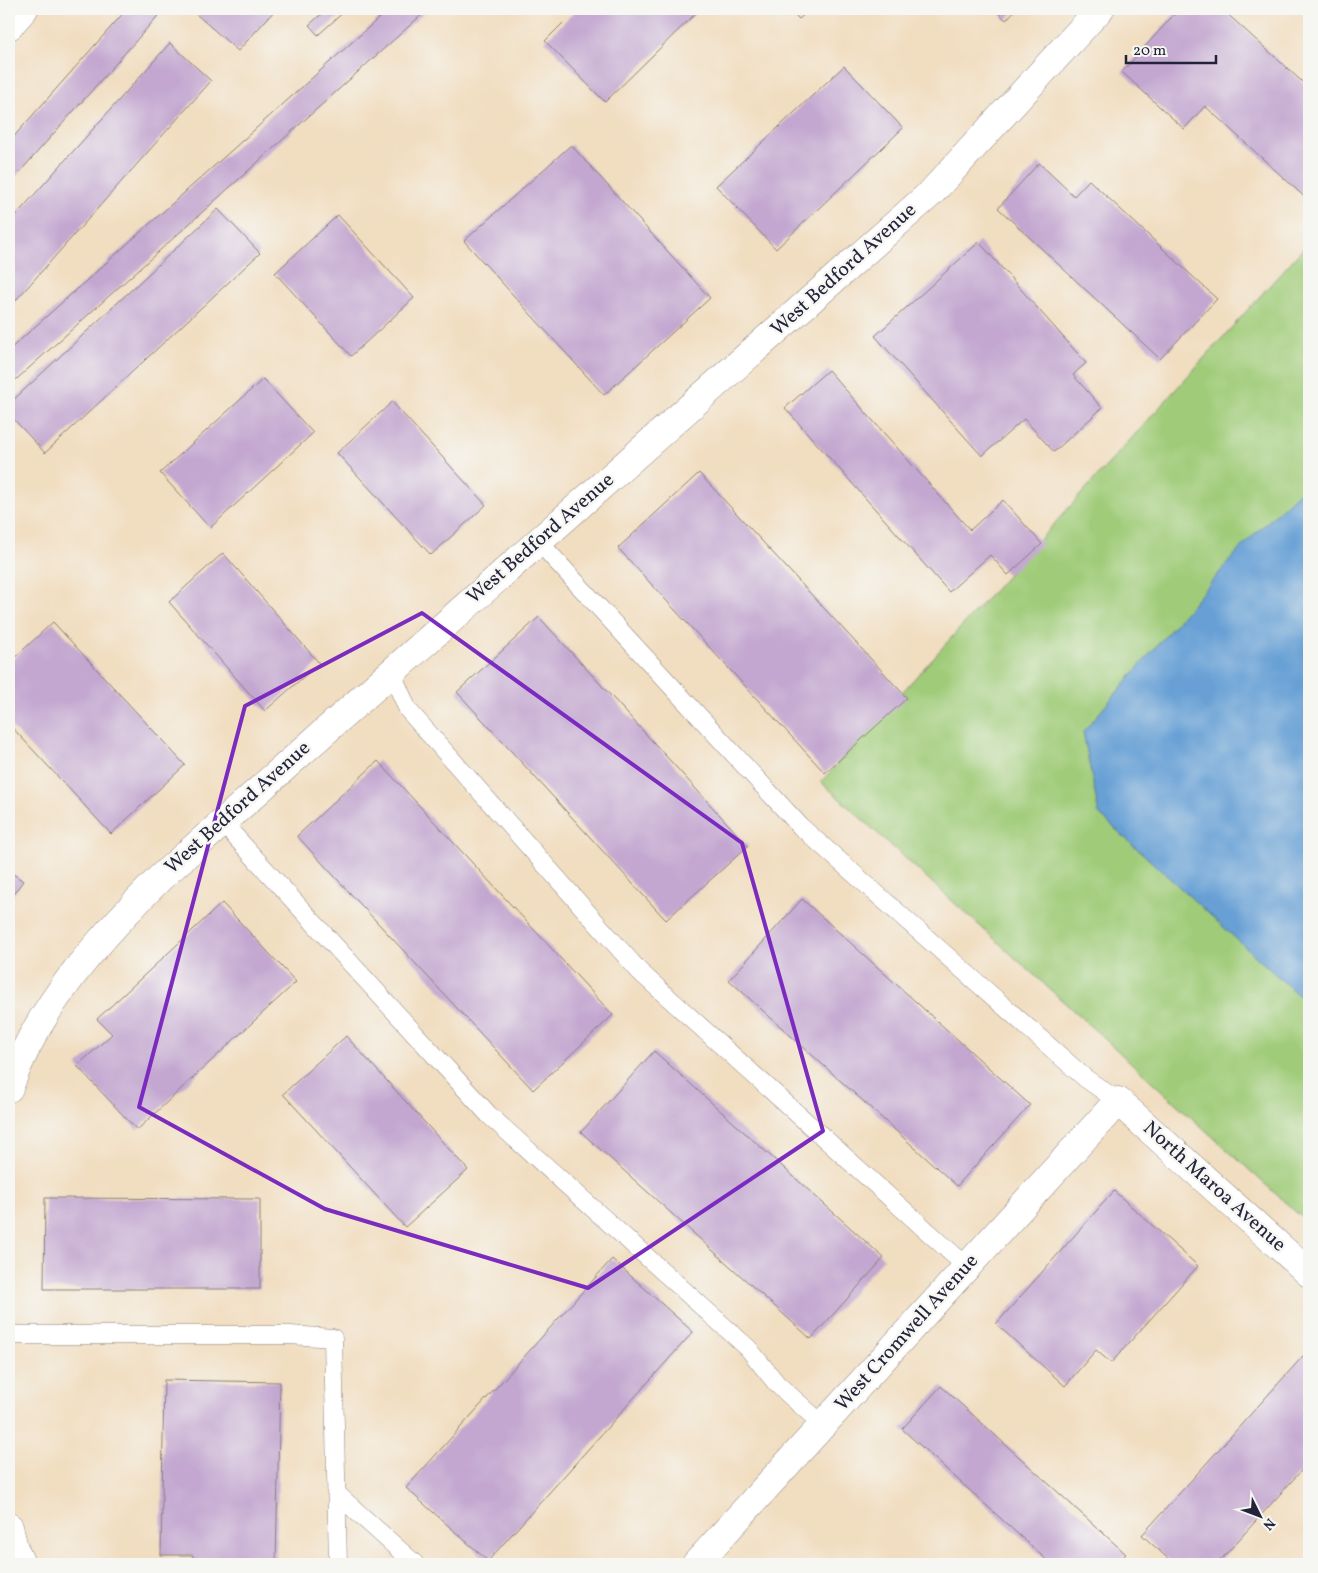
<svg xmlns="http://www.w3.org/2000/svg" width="1318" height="1573" font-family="Vollkorn,serif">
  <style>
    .green { fill: #a0cc79; stroke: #61775a }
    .water { fill: #67a0d5; stroke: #446188 }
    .building { fill: #c3a7d0 }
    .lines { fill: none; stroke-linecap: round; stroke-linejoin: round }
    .service-casing { stroke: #8a807d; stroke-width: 19 }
    .minor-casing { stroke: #8a807d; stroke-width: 29 }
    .tertiary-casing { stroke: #8a807d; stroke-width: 29 }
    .service { stroke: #fff; stroke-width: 18 }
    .minor { stroke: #fff; stroke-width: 28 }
    .tertiary { stroke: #fff; stroke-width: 28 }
    .marked { fill: none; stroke: #7b2cbf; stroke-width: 4; stroke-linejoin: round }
    .labels { text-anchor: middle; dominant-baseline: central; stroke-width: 5; stroke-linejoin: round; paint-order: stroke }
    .street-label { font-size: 20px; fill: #22223b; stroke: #f6f6f2 }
  </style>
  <rect width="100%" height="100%" fill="#f6f6f2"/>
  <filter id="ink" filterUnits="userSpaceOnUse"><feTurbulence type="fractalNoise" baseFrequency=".02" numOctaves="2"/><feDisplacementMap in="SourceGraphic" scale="10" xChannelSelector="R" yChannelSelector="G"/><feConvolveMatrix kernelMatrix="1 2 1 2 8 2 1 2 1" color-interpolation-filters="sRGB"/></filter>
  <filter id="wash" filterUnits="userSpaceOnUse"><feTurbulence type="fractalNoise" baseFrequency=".0096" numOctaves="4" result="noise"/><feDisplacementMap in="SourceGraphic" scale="20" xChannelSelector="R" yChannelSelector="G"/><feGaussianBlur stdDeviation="1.12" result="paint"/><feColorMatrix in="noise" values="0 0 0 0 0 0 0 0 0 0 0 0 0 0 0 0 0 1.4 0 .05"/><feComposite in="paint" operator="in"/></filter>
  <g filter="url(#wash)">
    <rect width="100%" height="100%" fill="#f1ddbf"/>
    <!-- green -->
    <path class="green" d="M1309,242v982l-488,-442z"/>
    <!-- water -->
    <path class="water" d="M1309,483v522l-210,-191 -16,-82 161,-188z"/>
    <g id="blocks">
      <!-- building -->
      <path class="building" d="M127,9h37l-155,175v-42z
        M201,9h75l-38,42 -42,-37z
        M327,9h20l-29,26 -9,-10z
        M389,9h39l-419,377v-36z
        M577,9h123l-95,93 -60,-61z
        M789,9h21l-11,10z
        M994,9h22l-10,11z
        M1179,9h43l87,79v113l-104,-95 -21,23 -62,-57z
        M170,43l41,38 -202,227v-85z
        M844,66l59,62 -127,121 -60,-63z
        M571,145l139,153 -106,97 -140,-154z
        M1039,163l35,33 15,-16 128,119 -57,60 -162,-151z
        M218,209l42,44 -215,200 -36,-39v-10z
        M338,215l76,83 -63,58 -76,-83z
        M979,242l107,121 -13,12 29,33 -48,44 -30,-33 -42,37 -107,-120z
        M828,370l142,160 33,-30 39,44 -34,31 -18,-20 -41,37 -164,-184z
        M263,379l50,54 -103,95 -50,-55z
        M392,402l94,103 -55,50 -94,-102z
        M699,473l208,225 -82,75 -207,-225z
        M223,553l96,110 -54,48 -96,-109z
        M539,617l209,229 -82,74 -209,-228z
        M53,622l132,143 -74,69 -102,-110v-61z
        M378,761l235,254 -80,75 -236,-254z
        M9,871l14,10 -14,19z
        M802,899l228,206 -73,81 -228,-206z
        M222,903l74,79 -159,148 -60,-64 35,-32 -15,-15z
        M346,1036l122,134 -63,57 -122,-133z
        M654,1051l230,207 -73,81 -230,-207z
        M1114,1191l84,75 -87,97 -15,-13 -31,36 -69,-62z
        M45,1198l215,1v90h-216z
        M612,1259l81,73 -205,229 -82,-73z
        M1304,1355l5,5v102l-92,102h-43l-32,-29z
        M164,1380l116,2 -4,182h-83v-9h-32z
        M941,1386l185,168 -10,10h-65l-149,-135z"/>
    </g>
  </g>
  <g filter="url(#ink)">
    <use href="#blocks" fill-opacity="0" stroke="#8a807d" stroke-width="1"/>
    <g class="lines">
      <defs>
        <path id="service" d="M538,541l262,285 285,252 33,23
          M391,671l17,39 232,262 327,295
          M222,822l267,293 259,233 29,36 46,41
          M9,1335h281l43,3 5,226
          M336,1493l79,71"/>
        <path id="minor" d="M9,1088c29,-82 90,-149 151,-210l772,-686 168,-183
          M9,1527l5,21 7,16
          M696,1564l422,-463 191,172"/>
        <path id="tertiary" d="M9,26l15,-17"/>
      </defs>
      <!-- service casing -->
      <use href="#service" class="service-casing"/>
      <!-- minor casing -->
      <use href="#minor" class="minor-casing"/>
      <!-- tertiary casing -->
      <use href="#tertiary" class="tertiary-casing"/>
      <!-- service -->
      <use href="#service" class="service"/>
      <!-- minor -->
      <use href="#minor" class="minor"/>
      <!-- tertiary -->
      <use href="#tertiary" class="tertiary"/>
    </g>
  </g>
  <!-- marked area -->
  <path class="marked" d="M422,613l320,230 81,288 -235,157 -263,-79 -186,-102 106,-401z"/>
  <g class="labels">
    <!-- street labels -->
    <g class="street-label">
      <text transform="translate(844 270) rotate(-42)">West Bedford Avenue</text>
      <text transform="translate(541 539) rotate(-41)">West Bedford Avenue</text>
      <text transform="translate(238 808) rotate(-42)">West Bedford Avenue</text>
      <text transform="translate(1214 1187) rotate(42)">North Maroa Avenue</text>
      <text transform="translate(907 1333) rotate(-48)">West Cromwell Avenue</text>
    </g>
  </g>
  <!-- margin -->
  <rect width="1318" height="1573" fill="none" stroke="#f6f6f2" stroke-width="30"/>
  <!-- north arrow -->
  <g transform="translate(1260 1516) rotate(132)" stroke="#f6f6f2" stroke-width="4" paint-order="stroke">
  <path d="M0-4L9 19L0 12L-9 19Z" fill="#22223b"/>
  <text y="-8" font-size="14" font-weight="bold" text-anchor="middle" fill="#22223b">N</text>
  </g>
  <!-- scale -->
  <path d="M1126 55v8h90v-8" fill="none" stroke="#22223b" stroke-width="2.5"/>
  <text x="1133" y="55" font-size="15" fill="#22223b" stroke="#f6f6f2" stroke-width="4" paint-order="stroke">20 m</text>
</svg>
